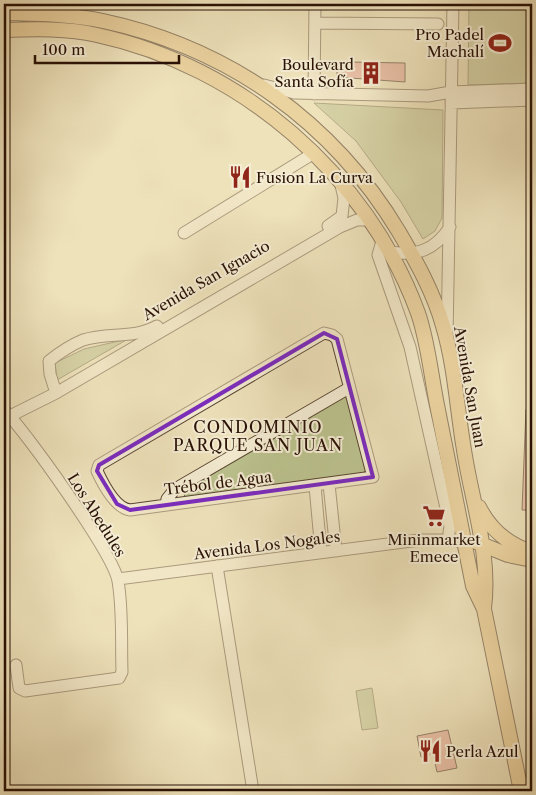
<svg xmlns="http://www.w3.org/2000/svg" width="536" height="795" font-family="'Libre Caslon Text',serif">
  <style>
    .green { fill: #bbc28e; stroke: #726a4a }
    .building { fill: #e4998f; stroke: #291105 }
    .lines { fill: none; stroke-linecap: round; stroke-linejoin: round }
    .minor-casing { stroke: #5a4532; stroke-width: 13 }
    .major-casing { stroke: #291105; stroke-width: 16 }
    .minor { stroke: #f4ecd3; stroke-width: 11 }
    .major { stroke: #e7c17e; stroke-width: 14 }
    .marked { fill: none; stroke: #7b2cbf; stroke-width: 4; stroke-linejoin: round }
    .labels { text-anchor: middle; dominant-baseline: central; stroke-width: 4; stroke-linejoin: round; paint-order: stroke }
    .poi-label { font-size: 15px; fill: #291105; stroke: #f4ecd3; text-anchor: end }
    .street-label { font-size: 15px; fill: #291105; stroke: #f4ecd3 }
    .neighbourhood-label { font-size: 16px; letter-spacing: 1px; fill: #291105; stroke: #f4ecd3 }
  </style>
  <rect width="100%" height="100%" fill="#eee2bb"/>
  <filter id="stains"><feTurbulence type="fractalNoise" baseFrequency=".004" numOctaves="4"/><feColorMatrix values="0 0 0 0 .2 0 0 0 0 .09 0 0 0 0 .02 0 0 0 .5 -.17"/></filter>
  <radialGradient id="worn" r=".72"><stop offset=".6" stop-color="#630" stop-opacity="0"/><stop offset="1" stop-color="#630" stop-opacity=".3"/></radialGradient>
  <!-- green -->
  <path class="green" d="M469,4h63v79l-64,2z
    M314,103l129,7 -1,108 -7,13 -12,8 -22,-37 -45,-61z
    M128,339l-71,41 -2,-17 29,-14z
    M347,394l19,76 -4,4 -176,23 -2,-2 3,-6z
    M372,688l6,40 -16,2 -6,-39z"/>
  <!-- building -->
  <path class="building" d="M350,62l55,1v19l-68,-5v-10l13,1z
    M526,409h6v101h-10z
    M448,730l9,38 -20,4 -4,-18 -12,3 -4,-21z"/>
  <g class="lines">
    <defs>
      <path id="minor" d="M315,23l123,1
        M264,85l30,8 134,3 23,-4 81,-3
        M314,94l1,-90
        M451,103l81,-3
        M328,226l14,-10 2,-18 -3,-13
        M184,233l130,-80
        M382,241l-4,14 32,92 40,179 -1,7
        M389,252c28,4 45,-1 61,-25
        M324,333l8,2 5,4 36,138 -243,33c-15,-2 -27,-26 -33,-39l2,-6z
        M447,338l6,-334
        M56,393l-6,-19 -1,-13c10,-8 22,-16 34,-21 25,-8 51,-1 74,-14
        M4,410c21,20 110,145 114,171 5,29 3,61 4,91l-3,6 -94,13 -6,-3 -3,-23
        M10,416l46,-23 284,-166 17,-7h12
        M329,484l7,67
        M315,486l6,66
        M166,505l1,-6 8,-10 174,-101
        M217,566l36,225
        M118,579l301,-39h37l8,4
        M520,785l12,-2"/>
      <path id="major" d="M4,13c33,1 67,1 99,8 126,27 230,101 296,211 17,29 35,61 44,94 12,40 14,83 21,124 8,53 27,104 20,158
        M4,30c31,-1 63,-2 93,5 144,31 270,139 321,278 10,29 13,62 19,92 12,60 24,120 36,181l11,23 37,182
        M479,507c11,22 30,38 53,45
        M476,542l32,13 24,5"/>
    </defs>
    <!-- minor casing -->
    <use href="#minor" class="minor-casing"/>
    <!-- major casing -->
    <use href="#major" class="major-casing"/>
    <!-- minor -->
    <use href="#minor" class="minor"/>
    <!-- major -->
    <use href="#major" class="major"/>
  </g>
  <!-- marked area -->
  <path d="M0 0H536V795H0ZM324,333l13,6 36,138 -243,33 -13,-6 -20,-33 2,-6z" fill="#eee2bb" fill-opacity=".55" fill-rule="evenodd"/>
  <path class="marked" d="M324,333l13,6 36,138 -243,33 -13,-6 -20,-33 2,-6z"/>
  <!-- icons -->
  <defs>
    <symbol id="stadium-bare" viewBox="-9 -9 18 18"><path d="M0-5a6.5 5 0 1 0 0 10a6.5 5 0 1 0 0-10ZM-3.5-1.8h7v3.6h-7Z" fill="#8f2418" stroke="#f4ecd3" stroke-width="2.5" paint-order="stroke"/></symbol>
    <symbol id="building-bare" viewBox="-9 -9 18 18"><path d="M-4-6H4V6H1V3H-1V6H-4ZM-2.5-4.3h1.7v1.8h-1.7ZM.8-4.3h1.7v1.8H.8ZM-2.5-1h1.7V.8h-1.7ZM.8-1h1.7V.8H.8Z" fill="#8f2418" stroke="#f4ecd3" stroke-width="2.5" paint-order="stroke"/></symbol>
    <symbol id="restaurant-bare" viewBox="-9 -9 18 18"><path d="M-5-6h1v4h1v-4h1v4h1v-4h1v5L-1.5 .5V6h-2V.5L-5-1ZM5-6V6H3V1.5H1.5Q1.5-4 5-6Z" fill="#8f2418" stroke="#f4ecd3" stroke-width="2.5" paint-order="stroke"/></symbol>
    <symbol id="supermarket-bare" viewBox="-9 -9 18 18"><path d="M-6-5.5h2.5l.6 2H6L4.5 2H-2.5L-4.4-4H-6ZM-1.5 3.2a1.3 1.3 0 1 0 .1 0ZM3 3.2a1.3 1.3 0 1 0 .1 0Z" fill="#8f2418" stroke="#f4ecd3" stroke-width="2.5" paint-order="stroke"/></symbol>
  </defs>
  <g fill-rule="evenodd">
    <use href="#stadium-bare" x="484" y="27" width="32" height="32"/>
    <use href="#building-bare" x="355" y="57" width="32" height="32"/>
    <use href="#restaurant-bare" x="224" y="161" width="32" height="32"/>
    <use href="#supermarket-bare" x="418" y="500" width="32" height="32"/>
    <use href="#restaurant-bare" x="414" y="735" width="32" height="32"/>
  </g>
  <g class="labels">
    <!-- poi labels -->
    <g class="poi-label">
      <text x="484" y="34">Pro Padel<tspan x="484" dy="17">Machalí</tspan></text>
      <text x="354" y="64">Boulevard<tspan x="354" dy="17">Santa Sofía</tspan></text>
      <text x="256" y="177" text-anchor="start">Fusion La Curva</text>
      <text x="434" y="539" text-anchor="middle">Mininmarket<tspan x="434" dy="17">Emece</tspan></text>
      <text x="446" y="751" text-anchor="start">Perla Azul</text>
    </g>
    <!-- street labels -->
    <g class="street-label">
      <text transform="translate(206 280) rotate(-30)">Avenida San Ignacio</text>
      <text transform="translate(470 387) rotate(80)">Avenida San Juan</text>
      <text transform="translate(218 483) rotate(-7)">Trébol de Agua</text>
      <text transform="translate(97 515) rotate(58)">Los Abedules</text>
      <text transform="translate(267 545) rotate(-7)">Avenida Los Nogales</text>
    </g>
    <!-- neighbourhood labels -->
    <g class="neighbourhood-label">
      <text x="258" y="427">CONDOMINIO<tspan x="258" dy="18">PARQUE SAN JUAN</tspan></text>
    </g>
  </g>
  <!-- margin -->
  <rect width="536" height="795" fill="none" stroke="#eee2bb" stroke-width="20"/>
  <rect x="5" y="5" width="526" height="785" fill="none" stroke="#291105" stroke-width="2.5"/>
  <rect x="10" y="10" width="516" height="775" fill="none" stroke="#291105"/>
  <!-- scale -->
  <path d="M35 55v8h144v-8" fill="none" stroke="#291105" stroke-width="2.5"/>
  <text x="42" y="55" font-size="15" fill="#291105" stroke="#f4ecd3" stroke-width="4" paint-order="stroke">100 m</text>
  <rect width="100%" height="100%" filter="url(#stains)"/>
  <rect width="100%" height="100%" fill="url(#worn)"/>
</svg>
